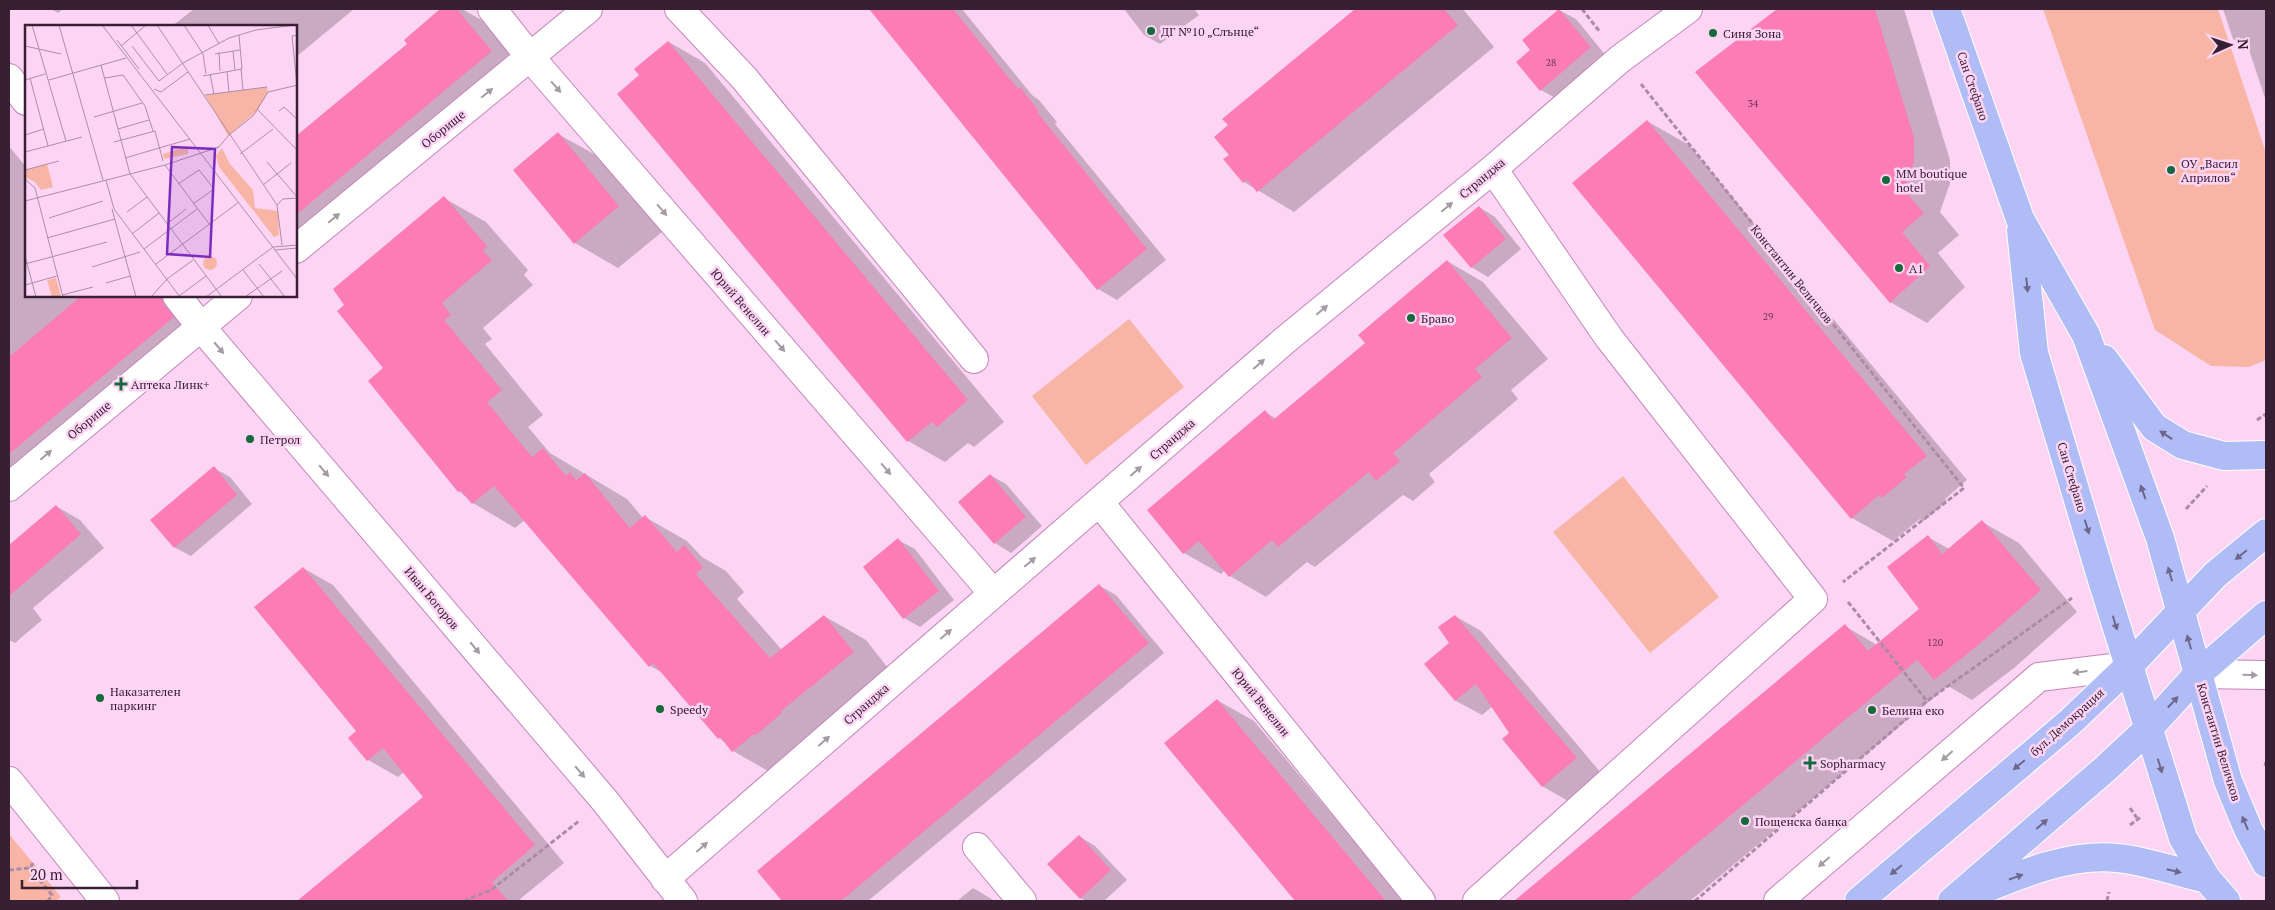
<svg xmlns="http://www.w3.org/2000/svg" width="2275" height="910" font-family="'PT Serif',serif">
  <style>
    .green { fill: #f8b5a5 }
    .shadow { fill: #0003 }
    .building { fill: #fc7cb6 }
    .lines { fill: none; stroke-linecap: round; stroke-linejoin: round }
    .minor-casing { stroke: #c486b8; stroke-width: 30 }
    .major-casing { stroke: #fff; stroke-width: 30 }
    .path { stroke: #ad8ba6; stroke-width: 3; stroke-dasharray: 5 2.5; stroke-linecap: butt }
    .minor { stroke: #fff; stroke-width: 28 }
    .major { stroke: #b0bcf5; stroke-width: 28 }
    .oneway { fill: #a59ba4 }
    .oneway2 { fill: #6e668b }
    .poi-dot { fill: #15693a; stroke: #fdd5f4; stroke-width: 2 }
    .labels { text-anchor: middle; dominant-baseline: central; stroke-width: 5; stroke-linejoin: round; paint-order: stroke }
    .number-label { font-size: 10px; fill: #693754 }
    .poi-label { font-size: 12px; fill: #382034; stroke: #fdd5f4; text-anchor: start }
    .street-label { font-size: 12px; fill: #382034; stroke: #fdd5f4 }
    .inset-road { fill: none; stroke: #ae8da7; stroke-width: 1 }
    .view { fill: #7b2cbf; fill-opacity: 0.15; stroke: #7b2cbf; stroke-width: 2.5 }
    .inset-edge { fill: none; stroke: #382034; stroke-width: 2.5 }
  </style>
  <rect width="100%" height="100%" fill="#fdd5f4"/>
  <!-- green -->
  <path class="green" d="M2043,9h175l48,144v207l-17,7 -38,-1 -56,-36z
    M1129,319l55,68 -98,78 -54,-69z
    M1623,476l96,121 -69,56 -97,-121z
    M9,834l52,63 -5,4h-47z"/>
  <!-- shadow -->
  <path class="shadow" d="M51,9h12l-5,4z
    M194,9h160l-58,48v-31h-124z
    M443,9h19l25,14 40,50 -231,192v-128l113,-93 -4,-4z
    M876,9h86l70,86 7,5 18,22 -2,2 111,136 -49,40 -19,-11 -225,-277z
    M1124,9h70l5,6 -39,29 -16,-9z
    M1357,9h106l31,38 -200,165 -50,-30 -14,-27v-29l-6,-7z
    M1779,9h125l46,151v23l-10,29 19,23 -21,18 27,34 -38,36 -37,-21 -193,-229z
    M2223,9h43v92l-18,-54 -15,-8z
    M1559,10l17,9 31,38 -50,42 -16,-9 -9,-40z
    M669,42l36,21 299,359 -30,25 -6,-4 -23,19 -37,-21z
    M1647,121l42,24 278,335 -22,19 2,2 -23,20 -4,-2 -27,22 -41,-23z
    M558,134l43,24 61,74 -44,36 -43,-25z
    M9,146l17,21v129h147l19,33 -183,153z
    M444,198l42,24 42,48 -4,5 9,10 -50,43 9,11 -7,5 58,71 -15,12 22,26 77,46 16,19 2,-1 42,24 15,16 24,14 18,21 -7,7 45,51 42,-34 42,24 29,37 -120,98 -42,-24 -8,-9 -6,-4 -56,-65 -13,-7 -125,-146 -10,8 -42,-25 -14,-12 -74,-123z
    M1479,207l16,10 26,32 -33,28 -17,-10z
    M1447,261l36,21 65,77 -37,31 7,9 -89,75 6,8 -22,19 -10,-6 -88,72 -8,-5 -41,35 -36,-21 -5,-6 -4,4 -37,-21 81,-141 12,7 90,-76z
    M214,468l16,9 22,27 -61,52 -17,-9z
    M990,475l16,9 36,42 -31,27 -16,-10z
    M56,506l24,14 24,28 -71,60 9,12 -27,23 -6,-3v-93z
    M1982,522l37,21 58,69 -63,56 -42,32 -24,-14 -258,215h-174l329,-275 32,19 44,-36 7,-72 21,12z
    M898,540l17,9 39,51 -34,27 -16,-9z
    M303,568l30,17 231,278 -44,36 2,2h-223l125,-104 -20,-25 -6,5 -30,-17 -19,-22 9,-7z
    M1100,586l16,9 48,58 -296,248h-84l-25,-30z
    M1455,616l26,15 121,143 -34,27 -26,-15 -49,-80 -11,9 -26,-14 -30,-37 24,-21z
    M1217,700l37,21 150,180h-108l-131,-157z
    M1079,836l16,10 32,34 -23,21h-18l-5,-3z
    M973,888l22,13h-38z"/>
  <!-- building -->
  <path class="building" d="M440,9h17l35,42 -196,164v-79l111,-92 -3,-4z
    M869,9h84l65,80 2,-2 19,24 -2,1 110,137 -50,41z
    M1355,9h89l14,16 -201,167 -10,-12 -4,3 -20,-24 6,-4 -15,-18 14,-12 -6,-6z
    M1559,9l32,38 -51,44 -24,-29 14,-12 -8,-10z
    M1777,9h98l39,129v24l-10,28 20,23 -22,19 28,34 -40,37 -195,-231z
    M668,41l300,359 -31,27 -5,-5 -25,20 -290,-348 22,-19 -5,-6z
    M1647,120l280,336 -23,18 3,3 -25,21 -3,-3 -28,24 -279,-336z
    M558,132l61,74 -45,38 -61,-74z
    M444,196l43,50 -4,5 9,9 -50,43 9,12 -7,5 58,70 -15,12 45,55 11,-9 23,28 4,-4 6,8 9,-7 45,55 15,-13 32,37 7,-7 19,22 -7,7 74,84 54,-43 30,37 -73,59 1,2 -26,22 -2,-1 -22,18 -12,-15 -2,2 -65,-76 -4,4 -155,-181 -22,18 -11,-13 -3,1 -90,-111 15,-13 -46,-57 7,-6 -11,-16z
    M1479,206l27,33 -35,29 -28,-33z
    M1447,260l65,78 -37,31 7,8 -89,76 7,8 -24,20 -7,-9 -91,75 -6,-7 -43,37 -30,-36 -16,13 -36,-44 118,-100 8,10 92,-77 -7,-8z
    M81,296h81l2,9 10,12 -165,137v-97z
    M214,466l23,29 -63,53 -24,-28z
    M990,474l36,43 -32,27 -36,-42z
    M56,505l25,29 -72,62v-51z
    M1982,520l59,70 -65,57 -42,33 -17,-20 -289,241h-114l331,-277 23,27 51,-42 -32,-42 41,-32 14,19z
    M898,538l41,53 -36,28 -40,-52z
    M303,567l232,278 -43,37 16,19h-211l126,-104 -40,-49 -16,13 -19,-23 8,-7 -102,-124z
    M1099,584l50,59 -308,258h-59l-25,-30z
    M1455,615l122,143 -35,29 -40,-48 7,-6 -33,-49 -21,17 -31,-37 25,-21 -11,-16z
    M1217,699l24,29 145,173h-91l-131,-158z
    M1079,835l32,35 -31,29 -33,-35z"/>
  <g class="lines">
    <defs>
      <path id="minor" d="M492,9l38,48 463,536
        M679,9l65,69 230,281
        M9,78l17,23
        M296,249l292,-240
        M177,296l24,31 404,474 78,100
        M9,487l229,-191
        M1100,503l321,398
        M2198,674l68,1
        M9,781l96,120
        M977,847l45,54
        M665,879l619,-538 209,-172 127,-110 68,-50
        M1477,901l336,-302 -204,-261 -116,-169
        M1778,901l261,-224 90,-11"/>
      <path id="major" d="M1946,9l74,210 66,116 74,203 68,243 20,48 18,34
        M2021,230l13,123 68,227 81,258 24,41 19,22
        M2104,359l50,68 29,18 41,11 42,-1
        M1972,894c44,-18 96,-41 145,-36 27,2 63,15 90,21
        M1859,901l211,-179 59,-56 86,-91 51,-42
        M1952,901l152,-131 44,-41 50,-55 68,-59"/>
    </defs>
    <!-- minor casing -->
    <use href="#minor" class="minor-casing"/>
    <!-- major casing -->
    <use href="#major" class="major-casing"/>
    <!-- path -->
    <path class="path" d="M1582,9l18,23
      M1641,84l323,404 -121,94
      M2257,420l9,-6
      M2186,509l21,-23
      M1848,602l79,99
      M2265,766l1,-4
      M2130,808l7,10
      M2130,825l11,-8
      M30,868l22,27 -4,6
      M9,870l21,-2 3,-5
      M464,901l27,-11 88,-69
      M1695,901l232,-200 145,-103
      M2107,901l2,-9"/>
    <!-- minor -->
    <use href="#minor" class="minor"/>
    <!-- major -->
    <use href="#major" class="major"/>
  </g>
  <!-- one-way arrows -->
  <defs><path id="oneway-solid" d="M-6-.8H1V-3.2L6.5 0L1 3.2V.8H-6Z" transform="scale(1.25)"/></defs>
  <g class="oneway">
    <use href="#oneway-solid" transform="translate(556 87) rotate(49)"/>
    <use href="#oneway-solid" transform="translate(487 93) rotate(-39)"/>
    <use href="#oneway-solid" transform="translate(1447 207) rotate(-40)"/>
    <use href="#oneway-solid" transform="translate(662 210) rotate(49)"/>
    <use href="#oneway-solid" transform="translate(334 218) rotate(-39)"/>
    <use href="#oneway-solid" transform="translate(1322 310) rotate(-40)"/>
    <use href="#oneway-solid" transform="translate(780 346) rotate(49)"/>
    <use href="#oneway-solid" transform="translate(219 348) rotate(50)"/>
    <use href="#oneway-solid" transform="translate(1259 364) rotate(-41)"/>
    <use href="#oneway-solid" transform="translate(46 455) rotate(-40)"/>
    <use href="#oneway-solid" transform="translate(886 469) rotate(49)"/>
    <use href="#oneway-solid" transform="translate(324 471) rotate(50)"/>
    <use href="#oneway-solid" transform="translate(1136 471) rotate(-41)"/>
    <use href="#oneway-solid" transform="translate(1030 562) rotate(-40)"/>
    <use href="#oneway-solid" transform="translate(946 634) rotate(-41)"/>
    <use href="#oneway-solid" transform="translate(475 648) rotate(50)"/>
    <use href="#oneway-solid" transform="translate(2080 672) rotate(173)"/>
    <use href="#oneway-solid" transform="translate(2250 675) rotate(1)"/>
    <use href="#oneway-solid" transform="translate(824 741) rotate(-41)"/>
    <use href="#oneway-solid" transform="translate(1947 756) rotate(139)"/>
    <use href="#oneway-solid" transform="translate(580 772) rotate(50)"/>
    <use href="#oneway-solid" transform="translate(702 847) rotate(-41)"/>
    <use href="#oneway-solid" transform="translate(1824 862) rotate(139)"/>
  </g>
  <g class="oneway2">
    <use href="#oneway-solid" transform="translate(2027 285) rotate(84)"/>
    <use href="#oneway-solid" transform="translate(2166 435) rotate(-147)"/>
    <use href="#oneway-solid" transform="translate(2143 492) rotate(-110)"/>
    <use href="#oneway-solid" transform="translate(2087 527) rotate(73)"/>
    <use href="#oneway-solid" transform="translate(2241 555) rotate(141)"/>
    <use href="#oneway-solid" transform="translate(2170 574) rotate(-106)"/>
    <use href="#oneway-solid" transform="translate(2115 623) rotate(73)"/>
    <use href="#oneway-solid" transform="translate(2189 642) rotate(-106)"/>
    <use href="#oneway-solid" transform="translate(2173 702) rotate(-47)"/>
    <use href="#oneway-solid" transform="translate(2019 765) rotate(140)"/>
    <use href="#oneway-solid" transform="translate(2160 766) rotate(73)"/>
    <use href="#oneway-solid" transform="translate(2245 823) rotate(-113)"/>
    <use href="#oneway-solid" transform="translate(2042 824) rotate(-41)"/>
    <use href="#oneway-solid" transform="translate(1896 870) rotate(140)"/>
    <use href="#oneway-solid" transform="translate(2174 871) rotate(13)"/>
    <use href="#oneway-solid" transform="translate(2016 877) rotate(-19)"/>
  </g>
  <!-- markers -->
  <g class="poi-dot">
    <circle cx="1151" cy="31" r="5"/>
    <circle cx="1713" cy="33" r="5"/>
    <circle cx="2171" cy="170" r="5"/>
    <circle cx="1886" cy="180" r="5"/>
    <circle cx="1899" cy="268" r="5"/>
    <circle cx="1411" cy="318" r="5"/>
    <path d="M118.5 376.5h5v5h5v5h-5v5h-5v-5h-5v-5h5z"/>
    <circle cx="250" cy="439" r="5"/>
    <circle cx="100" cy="698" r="5"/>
    <circle cx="660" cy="709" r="5"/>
    <circle cx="1872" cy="710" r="5"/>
    <path d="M1807.5 755.5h5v5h5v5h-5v5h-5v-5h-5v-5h5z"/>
    <circle cx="1745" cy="821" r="5"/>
  </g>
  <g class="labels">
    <!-- number labels -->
    <g class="number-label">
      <text x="1551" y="62">28</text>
      <text x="1753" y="103">34</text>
      <text x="1768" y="316">29</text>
      <text x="1935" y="642">120</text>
    </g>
    <!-- poi labels -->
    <g class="poi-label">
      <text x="1161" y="31">ДГ №10 „Слънце“</text>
      <text x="1723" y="33">Синя Зона</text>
      <text x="2181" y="163">ОУ „Васил<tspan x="2181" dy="14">Априлов“</tspan></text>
      <text x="1896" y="173">MM boutique<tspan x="1896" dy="14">hotel</tspan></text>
      <text x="1909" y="268">A1</text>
      <text x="1421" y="318">Браво</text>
      <text x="131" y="384">Аптека Линк+</text>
      <text x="260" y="439">Петрол</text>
      <text x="110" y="691">Наказателен<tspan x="110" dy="14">паркинг</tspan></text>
      <text x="670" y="709">Speedy</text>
      <text x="1882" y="710">Белина еко</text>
      <text x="1820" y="763">Sopharmacy</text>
      <text x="1755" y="821">Пощенска банка</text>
    </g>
    <!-- street labels -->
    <g class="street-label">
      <text transform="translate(1973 86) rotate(71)">Сан Стефано</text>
      <text transform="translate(443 129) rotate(-39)">Оборище</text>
      <text transform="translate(1482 178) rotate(-40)">Странджа</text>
      <text transform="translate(1792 274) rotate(51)">Константин Величков</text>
      <text transform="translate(741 302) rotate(49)">Юрий Венелин</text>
      <text transform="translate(89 420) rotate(-40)">Оборище</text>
      <text transform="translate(1172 439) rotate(-41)">Странджа</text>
      <text transform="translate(2072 477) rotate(73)">Сан Стефано</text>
      <text transform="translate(432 598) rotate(50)">Иван Богоров</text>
      <text transform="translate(1261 702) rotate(51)">Юрий Венелин</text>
      <text transform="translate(866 704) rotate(-41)">Странджа</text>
      <text transform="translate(2067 722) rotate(-42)">бул. Демокрация</text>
      <text transform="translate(2219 742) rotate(73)">Константин Величков</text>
    </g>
  </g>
  <!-- overview -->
  <g transform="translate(25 25)">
    <rect width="272" height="272" fill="#fdd5f4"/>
    <path d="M242,62l1,5 -10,18 -30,26 -23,-41zM163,121v8l-24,5 -1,-5zM197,123l8,16 23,26 2,18 23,3 1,24 -5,2 -55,-70 -3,-11zM22,139l6,23 -12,3 -6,-8 -10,-5v-7zM178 238a7 7 0 1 1 14 0a7 7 0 1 1-14 0ZM31,253l5,19h-9l-5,-17z" fill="#f8b5a5"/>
    <path class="inset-road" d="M7,0l34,116M34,0l44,155M77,0l196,255M106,0l36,49M132,0l120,180 5,40M159,0l19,29 3,20M183,0l11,19M92,15l22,29M0,21l36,8M96,21l25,-21M107,21l27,35 24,-18 46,-25 27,-8 39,-5M208,26l2,19M194,27l1,19M190,29l25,-4M76,40l29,109 92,123M216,44l2,21M202,46l2,21M185,49l4,20M178,51l39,-7 -3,-34M5,53l18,68M80,53l18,-3 22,31 8,25M0,55l20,-6M24,55l77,-22M272,60l-5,-49 6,-1M129,64l7,3 27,-20M180,70l62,-8M233,85l40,41M254,86l5,-4 14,13M69,92l48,-14M93,104l31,-9M0,110l19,-6M89,117l41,-11 8,30M193,123l11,-13 24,-19 15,-24 30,-7M0,127l57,-15M215,129l33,-25M100,133l65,-19M242,137l31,36M140,140l45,60M0,145l34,-9M0,154l10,9 28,109M81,155l8,29 66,88M153,159l21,-14 15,19 -21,15M238,160l28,-22M0,176l140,-36 54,-18M252,180l6,-6 14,-1M87,184l24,88M102,187l20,-15M24,193l54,-17M142,199l19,-15M107,209l27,-21M22,213l68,-19M119,224l53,-40M250,225l23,-2M0,231l11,41M0,239l82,-22M131,239l83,-62M234,239l26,33M67,242l48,-15M218,245l21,27M81,258l24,-7M0,260l32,-9M37,270l31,-8M154,271l27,-20M126,272l16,-18 26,-19M181,272l67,-50 25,-2M220,272l37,-26"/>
    <path class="view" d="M147,122l43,2 -5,108 -43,-3z"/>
    <rect width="272" height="272" class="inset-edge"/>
  </g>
  <!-- border -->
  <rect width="2275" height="910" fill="none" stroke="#382034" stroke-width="20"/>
  <!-- north arrow -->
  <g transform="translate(2230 45) rotate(87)" stroke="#fdd5f4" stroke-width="4" paint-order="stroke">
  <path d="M0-4L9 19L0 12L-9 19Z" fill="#382034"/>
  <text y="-8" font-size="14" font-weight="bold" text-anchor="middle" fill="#382034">N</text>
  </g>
  <!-- scale -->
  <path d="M22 880v8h115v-8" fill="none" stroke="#382034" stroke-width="2.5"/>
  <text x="30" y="880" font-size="15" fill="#382034" stroke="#fdd5f4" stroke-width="4" paint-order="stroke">20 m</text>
</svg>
